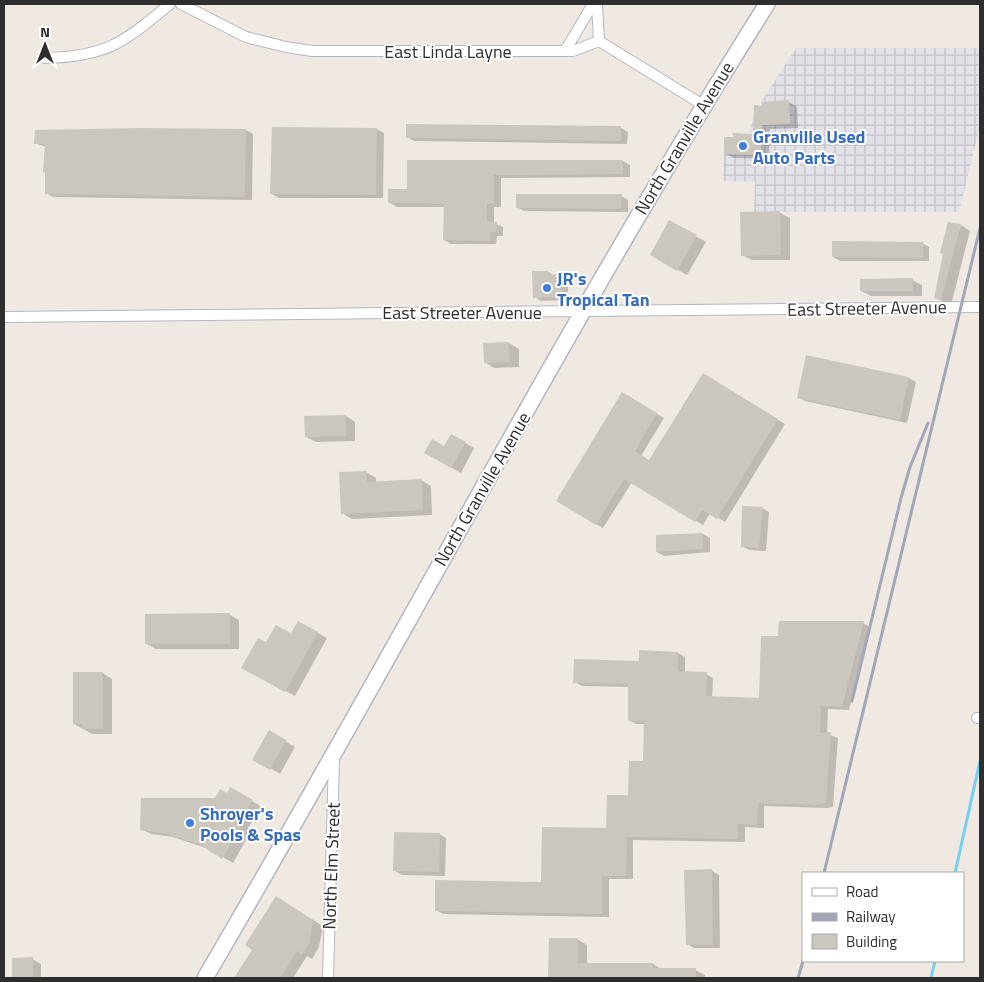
<svg xmlns="http://www.w3.org/2000/svg" width="984" height="982" font-family="'Titillium Web',sans-serif">
  <style>
    .industrial { fill: url(#industrial-grid) }
    .shadow { fill: #0003 }
    .lines { fill: none; stroke-linecap: round; stroke-linejoin: round }
    .stream { stroke: #75cff0; stroke-width: 3 }
    .building { fill: #cbc7bf }
    .minor-casing { stroke: #b4b7c1; stroke-width: 12 }
    .secondary-casing { stroke: #b4b7c1; stroke-width: 18 }
    .minor { stroke: #fff; stroke-width: 10 }
    .secondary { stroke: #fff; stroke-width: 15 }
    .rail { stroke: #a3a6b8; stroke-width: 3 }
    .shop-dot { fill: #3f7fe0; stroke: #fff; stroke-width: 2 }
    .labels { text-anchor: middle; dominant-baseline: central; stroke-width: 4; stroke-linejoin: round; paint-order: stroke }
    .street-label { font-size: 18px; fill: #2e2e2e; stroke: #fff }
    .shop-label { font-size: 18px; font-weight: bold; fill: #366cbe; stroke: #fff; text-anchor: start }
  </style>
  <defs>
    <pattern id="industrial-grid" width="8" height="8" patternUnits="userSpaceOnUse" patternTransform="scale(1.25)"><rect width="8" height="8" fill="#e3e1e8"/><path d="M0 4h8M4 0v8" fill="none" stroke="#c3c1c7"/></pattern>
  </defs>
  <rect width="100%" height="100%" fill="#efe9e1"/>
  <!-- industrial -->
  <path class="industrial" d="M796,48h184v78l-21,86h-205l1,-30 -32,-1 1,-27 37,1v-21l-13,-1 6,-15 8,1 3,6 25,-2 -1,-22 -28,1z"/>
  <!-- shadow -->
  <path class="shadow" d="M789,102l8,5 1,21 -28,1 -1,30 -36,-1 -8,-5 29,-18 9,-28z
    M621,128l7,4 -1,12 -213,-3 -7,-4z
    M377,129l7,4 -1,65h-104l-7,-4z
    M246,130l7,4 -1,66 -199,-3 -7,-4v-20l-2,-1 2,-25 -11,-4 1,-12z
    M409,161h214l7,4v12l-129,1v29h-7v16l9,4v9h-6l-1,8h-45l-7,-4 1,-33h-48l-7,-4 18,-13z
    M621,196l7,4v12l-104,-1 -7,-4z
    M742,213h38l10,5v42h-38l-10,-5z
    M670,222l36,20 -19,33 -36,-20z
    M961,225l9,6 -19,74 -15,-7z
    M922,243l7,4v14h-89l-7,-4z
    M548,272l20,12v16l-27,1 -7,-4z
    M912,280l10,5v11h-51l-10,-5z
    M509,343l10,6v18l-25,1 -9,-6z
    M807,357l102,21 7,4 -9,41 -102,-22 -7,-4z
    M703,375l82,49 -60,98 -15,-9 -7,12 -71,-43 -29,46 -45,-27 65,-107 41,24 -23,38 9,5z
    M346,416l9,6v19l-39,1 -10,-5z
    M452,435l22,13 -13,25 -35,-20 19,-5z
    M366,472l10,6v5l45,-3 10,6 1,29 -80,4 -10,-6z
    M762,508l7,4 -3,39 -17,-1 -7,-4z
    M703,534l7,4v14l-46,4 -7,-4v-15z
    M230,615l9,5v29h-83l-9,-5z
    M298,622l29,16 -32,58 -52,-28 24,-24 25,-10z
    M863,623l7,4 -21,83 -21,-1 -1,25 11,4 -5,69 -6,1 -63,-2v22l-19,-1v15l-112,-2v39h-24v38l-166,-3 -7,-4 106,-26 65,-54 23,-34 14,-33 1,-39h-9l-7,-4 1,-33 -48,-1 -7,-4 65,-20v-10l38,1 7,4v16l21,1 7,4 -1,20 48,1 20,-61z
    M103,673l9,6v55h-20l-18,-10z
    M269,732l26,15 -15,27 -26,-15z
    M231,789l31,18 -14,21 3,3 -18,32 -24,-14 -36,-12 -22,-3 -10,-5 87,-35z
    M439,834l7,4 -1,38 -43,-1 -7,-4z
    M712,871l7,4 1,73h-26l-7,-4z
    M285,903l38,23 -4,21 -7,12 -5,-3 -14,22h-57z
    M550,939h27l10,6v19h66l10,6h32l10,5v3h-155z
    M13,959h19l9,5v14h57h-85z"/>
  <g class="lines">
    <!-- stream -->
    <path class="stream" d="M955,873l25,-112
      M931,978l4,-17"/>
  </g>
  <!-- building -->
  <path class="building" d="M789,100l1,24 -28,1 -1,30 -37,-1v-17h10l-2,-4 21,1 1,-29 8,1 -1,-4z
    M406,124l215,2v15l-215,-3z
    M272,127l105,1 -1,67 -106,-1z
    M141,128l105,1 -1,68 -200,-3v-22h-2l2,-28h-11l1,-14z
    M407,160h216v14l-129,1v29h-7v17l10,1 -1,10h-6v9l-47,-1 1,-36 -56,-1v-14h19z
    M516,194h106l-1,15 -105,-1z
    M780,211l1,44 -40,1 -1,-44z
    M669,220l28,15 -20,36 -27,-16z
    M948,222l13,2 -20,76 -7,-2 9,-44 -3,-1z
    M832,241l91,1v16l-91,-1z
    M532,271h16v4l8,-1v5h5l1,18 -29,1z
    M913,278v13h-53v-12z
    M509,342l1,20 -26,1 -1,-20z
    M806,355l103,22 -9,43 -103,-22z
    M703,373l75,46 -61,100 -15,-9 -7,12 -71,-43 -28,46 -40,-24 66,-109 35,21 -22,38 14,9z
    M346,415v21l-41,1 -1,-21z
    M451,434l15,8 -15,26 -27,-15 8,-14 12,7z
    M367,471v11l55,-3 1,31 -82,4 -2,-42z
    M742,506l21,1 -4,41 -18,-1z
    M703,533v16l-47,3v-17z
    M230,613v31h-85v-30z
    M298,621l20,11 -33,60 -44,-24 17,-30 8,4 10,-17 15,8z
    M779,621h85l-22,86 -21,-1 -1,27 11,-1 -5,71 -7,2 -61,-2 -1,22 -19,-1v15l-111,-2 -1,39h-24v38l-167,-3v-31l106,2 1,-55 64,1 1,-33h21l1,-34h14l1,-40h-16v-37l-55,-1 1,-24 65,2v-11l39,2v19l29,1 -1,24 53,2 2,-62h17z
    M73,672h30v57h-21v-5h-9z
    M269,730l17,10 -16,30 -18,-10z
    M230,787l23,13 -14,22 3,2 -20,35 -23,-15 -36,-11 -23,-3 1,-32h74l5,-9 7,4z
    M394,832l46,1 -1,39 -46,-1z
    M712,869l1,76h-27l-2,-75z
    M276,896l37,24 -3,22 -8,12 -5,-3 -17,27h-46l18,-28 -7,-5z
    M549,938h29v25h75v5h43v10h-148z
    M33,957v21h-21v-20z"/>
  <g class="lines">
    <defs>
      <path id="minor" d="M181,4l65,33 40,10 26,4h261l26,-10 104,64
        M597,4l2,37
        M565,51l28,-47
        M45,58c62,-1 79,-16 125,-54
        M4,317l976,-10
        M977,718h3
        M328,978l6,-221"/>
      <path id="secondary" d="M205,978c190,-323 362,-657 562,-974"/>
    </defs>
    <!-- minor casing -->
    <use href="#minor" class="minor-casing"/>
    <!-- secondary casing -->
    <use href="#secondary" class="secondary-casing"/>
    <!-- minor -->
    <use href="#minor" class="minor"/>
    <!-- secondary -->
    <use href="#secondary" class="secondary"/>
    <!-- rail -->
    <path class="rail" d="M852,701l49,-203 9,-31 18,-44
      M824,873l156,-645
      M798,978l5,-17"/>
  </g>
  <!-- markers -->
  <g class="shop-dot">
    <circle cx="743" cy="146" r="5"/>
    <circle cx="547" cy="288" r="5"/>
    <circle cx="190" cy="823" r="5"/>
  </g>
  <g class="labels">
    <!-- street labels -->
    <g class="street-label">
      <text x="448" y="51">East Linda Layne</text>
      <text transform="translate(684 138) rotate(-59)">North Granville Avenue</text>
      <text transform="translate(867 308) rotate(-1)">East Streeter Avenue</text>
      <text x="462" y="312">East Streeter Avenue</text>
      <text transform="translate(482 489) rotate(-60)">North Granville Avenue</text>
      <text transform="translate(331 866) rotate(-88)">North Elm Street</text>
    </g>
    <!-- shop labels -->
    <g class="shop-label">
      <text x="753" y="136">Granville Used<tspan x="753" dy="21">Auto Parts</tspan></text>
      <text x="557" y="278">JR's<tspan x="557" dy="21">Tropical Tan</tspan></text>
      <text x="200" y="813">Shroyer's<tspan x="200" dy="21">Pools &amp; Spas</tspan></text>
    </g>
  </g>
  <!-- border -->
  <rect width="984" height="982" fill="none" stroke="#2e2e2e" stroke-width="10"/>
  <!-- legend -->
  <rect x="802" y="872" width="162" height="90" fill="#ffffff" stroke="#ababab"/>
  <rect x="812" y="888" width="25" height="8" fill="#ffffff" stroke="#ababab"/>
  <text x="846" y="897" font-size="15" fill="#2e2e2e">Road</text>
  <rect x="812" y="913" width="25" height="8" fill="#a3a6b8" stroke="#ababab"/>
  <text x="846" y="922" font-size="15" fill="#2e2e2e">Railway</text>
  <rect x="812" y="934" width="25" height="15" fill="#cbc7bf" stroke="#ababab"/>
  <text x="846" y="947" font-size="15" fill="#2e2e2e">Building</text>
  <!-- north arrow -->
  <g transform="translate(45 45)" stroke="#ffffff" stroke-width="4" paint-order="stroke">
  <path d="M0-4L9 19L0 12L-9 19Z" fill="#2e2e2e"/>
  <text y="-8" font-size="14" font-weight="bold" text-anchor="middle" fill="#2e2e2e">N</text>
  </g>
</svg>
